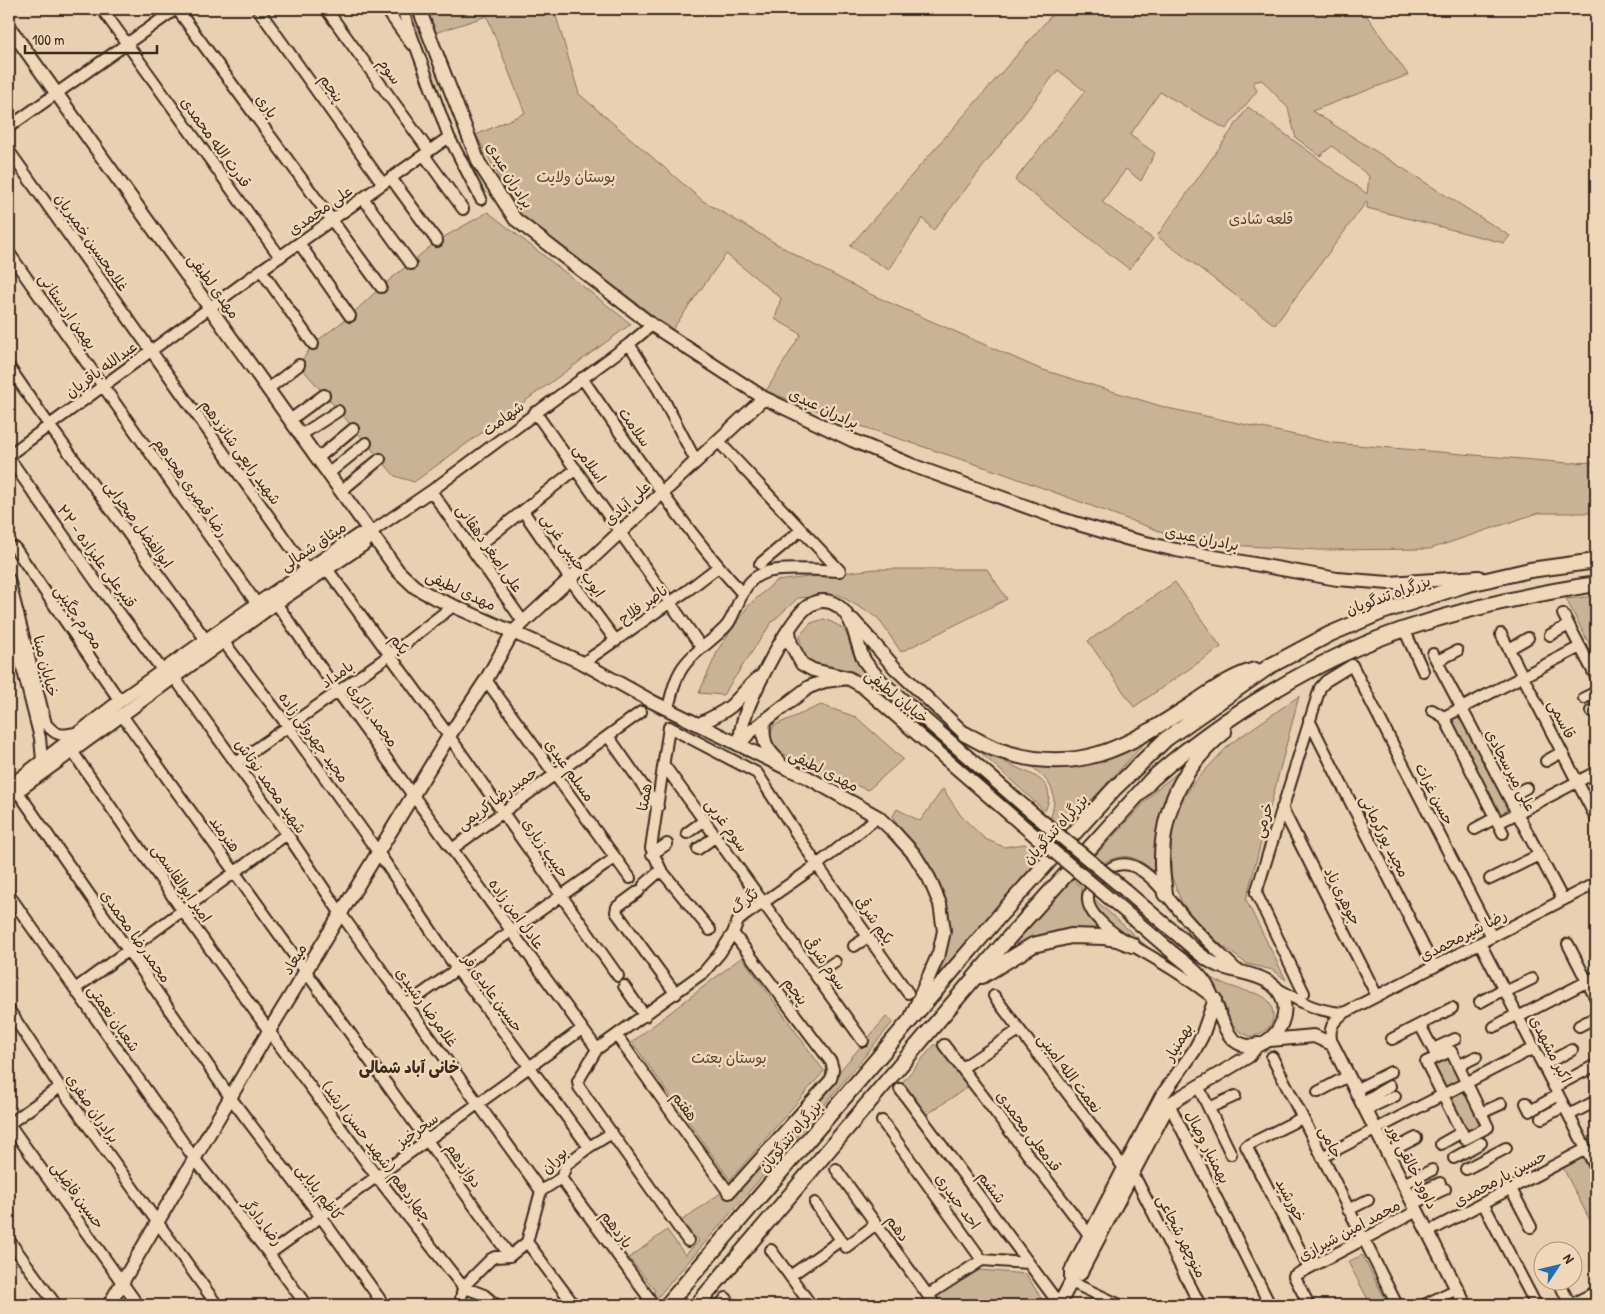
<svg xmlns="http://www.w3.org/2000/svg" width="1605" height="1314" font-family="'Patrick Hand','Playpen Sans Arabic',sans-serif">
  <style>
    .green { fill: #cab297; stroke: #826e5a }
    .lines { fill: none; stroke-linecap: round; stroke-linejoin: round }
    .minor-casing { stroke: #3b2a1e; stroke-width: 14 }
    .major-casing { stroke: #3b2a1e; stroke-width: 16 }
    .highway-casing { stroke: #3b2a1e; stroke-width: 18 }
    .minor { stroke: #f1d7b9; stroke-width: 10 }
    .major { stroke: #f1d7b9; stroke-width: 12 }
    .highway { stroke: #f1d7b9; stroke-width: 14 }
    .major-bridge-casing { stroke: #3b2a1e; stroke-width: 16; stroke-linecap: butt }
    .major-bridge { stroke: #f1d7b9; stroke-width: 12 }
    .labels { text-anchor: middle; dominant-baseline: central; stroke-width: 5; stroke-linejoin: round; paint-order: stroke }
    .street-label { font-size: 15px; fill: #3b2a1e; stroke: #f1d7b9 }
    .park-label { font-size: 15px; fill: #584536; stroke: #f1d7b9 }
    .neighbourhood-label { font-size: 16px; font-weight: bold; fill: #3b2a1e; stroke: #f1d7b9 }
  </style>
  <rect width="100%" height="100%" fill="#ead0b3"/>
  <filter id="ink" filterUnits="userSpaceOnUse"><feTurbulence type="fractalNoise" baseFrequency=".02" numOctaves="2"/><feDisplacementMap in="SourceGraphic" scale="10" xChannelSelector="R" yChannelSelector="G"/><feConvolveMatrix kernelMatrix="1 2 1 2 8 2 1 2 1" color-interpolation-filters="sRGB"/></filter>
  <g filter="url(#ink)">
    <!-- green -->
    <path class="green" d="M425,9h129l25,85 124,107 98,57 69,36 170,75 127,39 166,35 236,20 27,-1v51h-58l-108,36 -111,1 -127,-7 -190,-70 -168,-56 -68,-26 35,-57 -26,-15 6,-21 -55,-44 -54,76 -152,-116 -44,-79 49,-22 -38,-97 -52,17z
      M1057,9h305l46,66 -96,36 198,125 -6,7 -137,-35v-7l-92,124 -118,-89 91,-129 119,87 2,-18 -37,-30 -12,10 -24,-18 -8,-30 -26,-28 -9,2 4,9 -31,38 -66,-37 -30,43 25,18 -14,28 -15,-12 -24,33 51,37 -24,30 -114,-89 70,-89 -27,-21 -125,161 -10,-13 -34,52 -39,-24z
      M488,212l143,112 -217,158 -19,-6 -96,-111 14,-21 37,-28 31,-29 56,-46z
      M875,569h112l20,30 -106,53 -23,-34 -39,-23 -41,3 -26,24 -49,73 -24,-2 20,-45 30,-43 27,-24z
      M1175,582l46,65 -87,60 -46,-66z
      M1596,596v61l-30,-58z
      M824,619c30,11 20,18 32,41 4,8 11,15 16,22 -8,-4 -17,-11 -25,-12 -27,-6 -46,0 -47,-35l11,-12z
      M1299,696l-53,204 40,80 -13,-10 -26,-6 -27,-20 -25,-25 -13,-16 -11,-28v-37l6,-30 17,-26 36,-38z
      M821,705l35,12 47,42 -35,31 -52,-20 -38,-19 -8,-12 3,-13z
      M1462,714l49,95 -14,7 -49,-94z
      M1140,742l3,3 -80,85 -13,-10c9,-28 2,-37 -20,-55h22z
      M979,751c11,0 18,7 28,12 21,11 53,16 38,48z
      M1181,770l-16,27 -10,75c-22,-17 -27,-20 -53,-9l-8,-6 63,-68z
      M943,789l18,27 24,23 19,8 21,-3 15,14 -104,121c6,-16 13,-32 14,-49 1,-28 -12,-56 -29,-78 -9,-12 -23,-21 -28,-36l4,-7 23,12z
      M1072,879l10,9c-1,17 6,31 19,43 -42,-8 -68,6 -101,27z
      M1092,897l60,54c-22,-13 -56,-26 -60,-54z
      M742,957l82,114 -94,109 -98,-138z
      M1204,974c11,7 23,11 35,15 16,5 32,4 34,25 1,14 -10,18 -21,23 -26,-8 -22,-25 -33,-43 -4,-7 -10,-13 -15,-20z
      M886,1017l7,5 -74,89 -168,194h-9l5,-3 8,-12 -26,-32 38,-28 18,25 14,-14 -18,-20 41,-29 8,7z
      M935,1044l33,43 -42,28 -26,-30z
      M1449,1057l33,68 -16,8 -34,-67z
      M1583,1158l13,25v49l-33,-64z
      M1362,1255l26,50h-17l-23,-43z
      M980,1270l46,4 18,29 -2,2h-100l-7,-9z"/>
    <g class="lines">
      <defs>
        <path id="minor" d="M102,9l178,248
          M177,9l204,278
          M258,9l125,175
          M326,9l103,142
          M386,9l25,35
          M402,9l47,128 32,62
          M9,127l167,-118
          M9,151l298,419
          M424,155l39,54
          M391,178l46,63
          M363,198l48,66
          M299,243l51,73
          M9,253l248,351
          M261,270l52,74
          M629,344l29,45 38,72
          M9,367l40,58 157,215
          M582,378c51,73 100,149 160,215
          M268,389l31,-24
          M535,412l167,236
          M290,420l34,-25
          M301,435l37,-24
          M718,441l122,130
          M9,455l252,-185 188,-133
          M9,458l88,125 66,88
          M318,458l35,-29
          M329,473l37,-30
          M341,491l39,-32
          M431,491l93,132
          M523,511l47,68 46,62
          M371,532l60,-41 198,-147 23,-19
          M15,548l105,153
          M473,550l103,-81
          M760,564l41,-34
          M327,569l122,167 169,240
          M9,579l37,145c11,13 16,12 33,8
          M276,603l62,89 259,357
          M1563,614l33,63
          M9,616l31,122 2,22
          M1404,629l19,42
          M1501,634l95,184
          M1550,635l19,-10
          M223,641l65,85 90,126 79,117 132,178
          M1509,649l19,-11
          M1433,654l130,246
          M1437,661l20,-10
          M583,663l105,-73 30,-23
          M174,677l113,157 54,80 200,277
          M486,680l144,198
          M1584,698l12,-6
          M668,708c4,-15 7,-32 18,-45 12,-15 30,-24 42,-39 12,-18 13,-43 36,-51 16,-6 57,-3 76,-2
          M1432,710l12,7
          M1591,711l5,-2
          M121,714l389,542
          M1309,720l125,247
          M608,736l50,71
          M72,751l110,159 87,121 108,146 86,110 21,8 12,10
          M1546,761l16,-9
          M236,763l154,-108 63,-49
          M664,765l199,276
          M18,792l212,305 91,120 63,88
          M1509,797l17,-9
          M1282,808l95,188
          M1498,823l98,-51
          M1475,829l20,-11
          M687,833l18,-13
          M1503,833l-59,-116 136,-70
          M452,849l189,-137
          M698,849l18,-13
          M652,854l15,-10
          M1490,879l49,-24
          M644,885l17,-15
          M639,891l-22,16 -1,5 60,82
          M9,895l185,263 75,96 37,51
          M710,930l-49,-60 -10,-22 18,-121 88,46 60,92 91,128
          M1480,943l116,225
          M1568,944l28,55
          M854,946l14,-9
          M816,975l19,-13
          M624,986l21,30
          M75,989l212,-155
          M1278,989c25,14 37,22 66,24
          M1505,992l27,-13
          M1304,993l-48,-100 64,-205 6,-7 26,-16 140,272
          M994,996l130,172
          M1212,997c-16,-12 -33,-24 -50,-34 -21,-13 -46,-25 -63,-43 -6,-6 -12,-14 -11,-23 0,-5 4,-9 6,-13 11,-16 27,-26 45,-15 20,12 33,35 49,52 16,18 34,34 51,51
          M1480,1002l24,-13
          M406,1005l209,-147
          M9,1010l51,77 157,218
          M1518,1017l78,-40
          M1420,1025l17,32
          M1579,1026l17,-9
          M1494,1027l23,-13
          M617,1036l112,157 102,-114 2,-10 -2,-7 -98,-129
          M1392,1039l60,-31
          M1332,1044c-4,-15 0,-22 12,-31l252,-130
          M944,1045l146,191
          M1433,1049l22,-10
          M1451,1051l37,76 -23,12 -39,-77z
          M1272,1057l125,248
          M1543,1065l29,-15
          M1458,1066l18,-9
          M962,1068l57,-38
          M1198,1086l33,68
          M60,1087l-51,37 129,181
          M1554,1087l42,-22
          M900,1089l159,215
          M1355,1090l36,-18
          M1318,1092l30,-16
          M1361,1103l29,-17
          M1526,1103l4,8 28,-16
          M1169,1104l101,201
          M1209,1108l26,-12
          M1365,1110l30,-14
          M1481,1113l20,-9
          M1569,1115l27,-14
          M1302,1118l-56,28 63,122
          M1542,1118l22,-12
          M882,1121l100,139 47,3
          M1441,1144l21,-12
          M1387,1153l29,-15
          M1322,1157l212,-109
          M1454,1158l27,-15
          M836,1169l99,136
          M1466,1169l40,-21
          M561,1178l88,120
          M1137,1181l63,124
          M1403,1184l29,-14
          M1511,1189l20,38
          M1409,1197l31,-14
          M815,1203l26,37
          M1483,1203l53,102
          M1413,1204l32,-15
          M1348,1210l20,-10
          M1428,1232l158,-83
          M9,1240l47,65
          M688,1241l-109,-154 -1,-6 19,-32 107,-77 16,-19 13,-20 5,-12 6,-5 73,-51 61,-48
          M527,1242l47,63
          M771,1250l40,55
          M269,1254l313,-225
          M790,1276l51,-36 5,7 30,-23
          M1071,1282l49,23
          M1559,1282l11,23
          M928,1295l54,-35
          M460,1305l3,-18 28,-28 4,-2 15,-1 17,-14 14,-51 20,-13 6,-14 22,-17 23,-14
          M720,1305l6,-7 5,7
          M1309,1305l-15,-29 123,-65
          M1424,1305l33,-16
          M1570,1305l26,-13"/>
        <path id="major" d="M419,9l60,154 36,56 137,106 112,73 88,42 62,26 144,52 71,21 47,11 161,29 52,4 90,-6
          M9,27l389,544 17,16 18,10 150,66 70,39 133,66 21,9 71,40 16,15 20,22 15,24 11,26 4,27 -5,22 -27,62
          M853,620l42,48 70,66
          M789,631l2,13 11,20 11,6 35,8 14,8 159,138
          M848,678l-23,3 -16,6 -60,46 -10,12c2,-8 2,-18 5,-26 7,-23 46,-103 66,-114 9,-6 20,-5 28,1 17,12 17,36 26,54 5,8 11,14 17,21l143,125
          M764,721c-2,19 1,27 15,40
          M699,724c11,-5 22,-10 32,-18 10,-9 17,-20 29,-29
          M9,787l111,-86 137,-97 102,-69 12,-3
          M9,797l267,-194 88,-59 7,-12
          M1115,903c19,16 38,33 57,49 11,9 23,17 31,28 13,16 19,51 31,60 24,19 55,-10 50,-37 -7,-31 -46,-28 -69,-39 -13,-6 -24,-18 -35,-27 -19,-16 -37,-31 -55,-47
          M1270,1040l44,-4 18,8 133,261
          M1080,1274l89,-170 80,-48 9,-12
          M109,1305l160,-274 180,-295 37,-56 27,-48 251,-234
          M1059,1305l12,-23v-11l90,-174 33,-46 8,-15 13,-37"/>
        <path id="highway" d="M965,734c10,5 20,11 30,15 81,29 130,-1 196,-44 20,-13 41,-29 64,-35
          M1165,894c-1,-10 -3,-20 -3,-30 -1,-53 21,-99 62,-132
          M982,976l51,-31 38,-9 33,1 13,2 15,6
          M667,1305l334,-391 113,-125 52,-50 104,-73 60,-32 52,-22 83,-27 65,-15 66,-9
          M697,1305l307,-362 148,-164c68,-61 166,-121 253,-150 62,-21 126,-35 191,-45"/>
      </defs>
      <!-- minor casing -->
      <use href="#minor" class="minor-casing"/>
      <!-- major casing -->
      <use href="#major" class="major-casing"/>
      <!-- highway casing -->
      <use href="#highway" class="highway-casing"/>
      <!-- minor -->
      <use href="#minor" class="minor"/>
      <!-- major -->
      <use href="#major" class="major"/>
      <!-- highway -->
      <use href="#highway" class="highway"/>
      <defs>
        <path id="major-bridge" d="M1024,806l101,84
          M1021,824l94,79"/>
      </defs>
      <!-- major-bridge casing -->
      <use href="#major-bridge" class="major-bridge-casing"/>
      <!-- major-bridge -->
      <use href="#major-bridge" class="major-bridge"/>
    </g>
  </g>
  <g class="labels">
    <!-- street labels -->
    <g class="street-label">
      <text transform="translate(390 71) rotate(54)">سوم</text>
      <text transform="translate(332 88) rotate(55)">پنجم</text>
      <text transform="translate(267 106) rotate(54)">یاری</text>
      <text transform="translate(216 142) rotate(54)">قدرت الله محمدی</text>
      <text transform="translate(510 175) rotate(58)">برادران عبدی</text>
      <text transform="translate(320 210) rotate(-35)">علی محمدی</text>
      <text transform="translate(92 242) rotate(55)">غلامحسین خمیریان</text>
      <text transform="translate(214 286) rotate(54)">مهدی لطیفی</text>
      <text transform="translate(68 311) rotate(55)">بهمن اردستانی</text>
      <text transform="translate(101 369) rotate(-36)">عبدالله باقریان</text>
      <text transform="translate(824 408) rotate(25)">برادران عبدی</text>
      <text transform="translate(503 418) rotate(-37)">شهامت</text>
      <text transform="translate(635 427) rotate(55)">سلامت</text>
      <text transform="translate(241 452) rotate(54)">شهید رابعی شانزدهم</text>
      <text transform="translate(590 463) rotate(54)">اسلامی</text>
      <text transform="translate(191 487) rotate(55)">رضا قیصری هجدهم</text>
      <text transform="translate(627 503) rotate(-43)">علی آبادی</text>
      <text transform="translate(139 524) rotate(54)">ابوالفضل صحرایی</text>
      <text transform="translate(1202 538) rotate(11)">برادران عبدی</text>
      <text transform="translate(313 546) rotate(-34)">میثاق شمالی</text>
      <text transform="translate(490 548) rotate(55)">علی اصغر دهقانی</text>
      <text transform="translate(573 555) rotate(55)">ایوب حبیبی غربی</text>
      <text transform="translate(97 556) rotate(54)">قنبرعلی علیزاده - ۲۲</text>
      <text transform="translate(461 590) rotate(25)">مهدی لطیفی</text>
      <text transform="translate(1388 595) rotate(-20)">بزرگراه تندگویان</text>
      <text transform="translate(643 604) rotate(-35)">ناصر فلاح</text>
      <text transform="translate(79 617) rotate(56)">محرم چگینی</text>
      <text transform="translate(400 644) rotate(54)">یکم</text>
      <text transform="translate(46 666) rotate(76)">خیابان مینا</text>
      <text transform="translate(337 674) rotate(-35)">بامداد</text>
      <text transform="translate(897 696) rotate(39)">خیابان لطیفی</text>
      <text transform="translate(373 715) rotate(54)">محمد ذاکری</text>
      <text transform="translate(1562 719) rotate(63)">قاسمی</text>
      <text transform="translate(314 737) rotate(54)">مجید جهروتی زاده</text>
      <text transform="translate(570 770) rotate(54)">مسلم عبدی</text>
      <text transform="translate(824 770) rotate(27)">مهدی لطیفی</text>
      <text transform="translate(1511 770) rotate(62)">علی میرسجادی</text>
      <text transform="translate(271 786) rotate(55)">شهید محمد نوتاش</text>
      <text transform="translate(1435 794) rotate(63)">حسن غرات</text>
      <text transform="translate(644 797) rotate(-80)">همتا</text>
      <text transform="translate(497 798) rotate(-36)">حمیدرضا کریمی</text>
      <text transform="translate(1263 820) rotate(-73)">خرمی</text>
      <text transform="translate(727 825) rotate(54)">سوم غربی</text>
      <text transform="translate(1055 829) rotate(-48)">بزرگراه تندگویان</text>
      <text transform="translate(225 834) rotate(54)">هنرمند</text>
      <text transform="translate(1385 836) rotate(63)">مجید پورکرمانی</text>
      <text transform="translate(546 848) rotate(55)">حبیب زیاری</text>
      <text transform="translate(182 883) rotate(55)">امیر ابوالقاسمی</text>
      <text transform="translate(1343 896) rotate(63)">جوهری ناد</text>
      <text transform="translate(744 901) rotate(-39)">تگرگ</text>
      <text transform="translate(517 914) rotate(54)">عادل امن زاده</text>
      <text transform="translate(875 920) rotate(55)">یکم شرقی</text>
      <text transform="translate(1463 935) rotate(-27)">رضا شیرمحمدی</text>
      <text transform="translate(136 936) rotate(55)">محمدرضا محمدی</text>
      <text transform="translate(294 959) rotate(-59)">میعاد</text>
      <text transform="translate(826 963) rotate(55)">سوم شرقی</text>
      <text transform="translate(796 991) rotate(53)">پنجم</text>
      <text transform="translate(493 993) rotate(54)">حسین عابدی‌ فر</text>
      <text transform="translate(427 1007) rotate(54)">غلامرضا رشیدی</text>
      <text transform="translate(114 1018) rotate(55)">شعبان نعمتی</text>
      <text transform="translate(1178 1042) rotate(-59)">بهمنیار</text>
      <text transform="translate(1551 1049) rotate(63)">اکبر مشهدی</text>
      <text transform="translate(1070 1073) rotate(53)">نعمت الله امینی</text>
      <text transform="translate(685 1106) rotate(54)">هفتم</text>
      <text transform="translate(93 1108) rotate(55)">برادران صفری</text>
      <text transform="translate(417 1130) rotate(-36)">سحرخیز</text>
      <text transform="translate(1029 1131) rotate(53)">قدمعلی محمدی</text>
      <text transform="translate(790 1136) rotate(-50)">بزرگراه تندگویان</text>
      <text transform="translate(1331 1142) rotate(64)">جامی</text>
      <text transform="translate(1208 1147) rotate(63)">بهمنیار وصال</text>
      <text transform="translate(377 1151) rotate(53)">چهاردهم (شهید حسن ارشد)</text>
      <text transform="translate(554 1160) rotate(-46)">بوران</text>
      <text transform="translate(464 1165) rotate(55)">دوازدهم</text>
      <text transform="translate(1413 1167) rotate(63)">داوود خالقی پور</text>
      <text transform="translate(1500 1178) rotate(-28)">حسین یارمحمدی</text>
      <text transform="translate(992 1187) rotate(53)">ششم</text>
      <text transform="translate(320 1192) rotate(53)">کاظم بابایی</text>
      <text transform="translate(78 1195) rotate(54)">حسین فاضلی</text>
      <text transform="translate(1291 1200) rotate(62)">خورشید</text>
      <text transform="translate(958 1201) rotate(54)">احد حیدری</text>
      <text transform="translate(263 1222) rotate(52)">رضا دادگر</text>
      <text transform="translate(898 1228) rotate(54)">دهم</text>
      <text transform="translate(617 1229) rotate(54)">یازدهم</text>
      <text transform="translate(1349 1230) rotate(-28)">محمد امین شیرازی</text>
      <text transform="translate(1182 1236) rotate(63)">منوچهر شجاعی</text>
    </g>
    <!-- park labels -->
    <g class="park-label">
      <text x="576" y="176">بوستان ولایت</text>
      <text x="1261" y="218">قلعه شادی</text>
      <text x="729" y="1057">بوستان بعثت</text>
    </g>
    <!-- neighbourhood labels -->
    <g class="neighbourhood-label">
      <text x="409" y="1067">خانی آباد شمالی</text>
    </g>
  </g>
  <!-- margin -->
  <rect width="1605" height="1314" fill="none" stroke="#f1d7b9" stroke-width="30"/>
  <rect x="15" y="15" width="1575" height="1284" fill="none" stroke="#3b2a1e" stroke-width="2" filter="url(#ink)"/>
  <!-- north arrow -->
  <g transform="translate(1558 1266) rotate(55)"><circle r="24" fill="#f1d7b9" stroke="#a8927b"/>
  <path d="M0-4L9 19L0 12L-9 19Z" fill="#1f6fb2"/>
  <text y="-8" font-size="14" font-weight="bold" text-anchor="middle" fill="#3b2a1e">N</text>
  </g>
  <!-- scale -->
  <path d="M25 45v8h132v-8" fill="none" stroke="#3b2a1e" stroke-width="2.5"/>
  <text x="32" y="45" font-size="15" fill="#3b2a1e" stroke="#f1d7b9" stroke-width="4" paint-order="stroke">100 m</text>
</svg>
